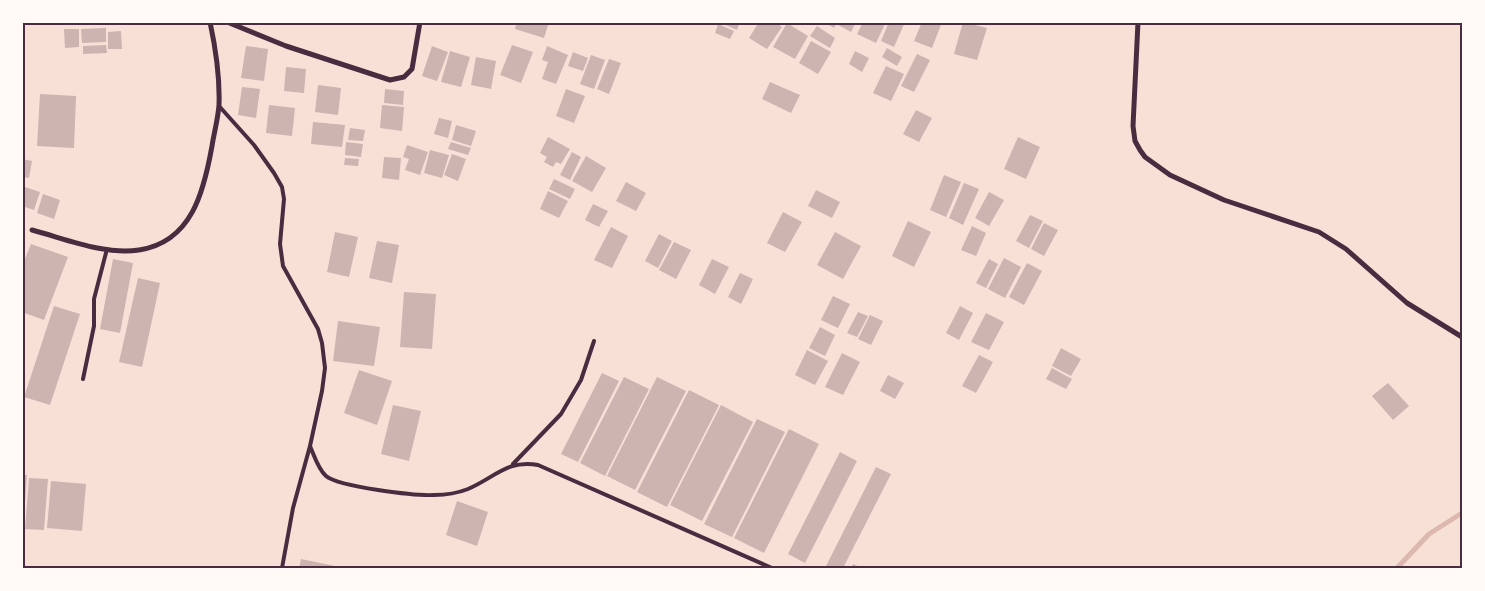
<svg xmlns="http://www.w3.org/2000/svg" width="1485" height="591" font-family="'Noto Sans',sans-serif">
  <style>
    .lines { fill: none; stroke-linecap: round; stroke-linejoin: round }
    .stream { stroke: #dcb8b0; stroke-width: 5 }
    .building { fill: #ccb4b1 }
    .service { stroke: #4a2c40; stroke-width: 4 }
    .minor { stroke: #4a2c40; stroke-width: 5 }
    .neatline { fill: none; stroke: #4a2c40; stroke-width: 2 }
  </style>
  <rect width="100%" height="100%" fill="#f7e1d7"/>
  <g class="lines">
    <!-- stream -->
    <path class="stream" d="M1397,568l32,-34 33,-21"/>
  </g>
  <!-- building -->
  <path class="building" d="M158,22h24v3l-24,-1z
    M517,22h32l-5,16 -29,-9z
    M719,22h21l-3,8z
    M759,22h16l7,5 -15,22 -18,-11z
    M824,22h13l-3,6z
    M839,22h17l-5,10 -13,-7z
    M863,22h23l-10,21 -19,-9z
    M889,22h16l-11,25 -13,-6z
    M922,22h20l-10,26 -18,-7z
    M963,22l24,6 -10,32 -23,-6z
    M787,23l21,13 -13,23 -22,-12z
    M718,24l16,7 -4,8 -15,-6z
    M817,26l18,12 -5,10 -20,-12z
    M106,28v14l-24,1 -1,-14z
    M64,29h15v18l-14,1z
    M121,31l1,18h-14v-17z
    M811,41l20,11 -13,22 -19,-11z
    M106,45l1,8 -24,1v-8z
    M512,45l21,7 -12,31 -21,-8z
    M246,46l22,3 -4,32 -23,-3z
    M432,46l16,6 -11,29 -15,-5z
    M547,46l21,9 -12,29 -14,-5 6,-17 -6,-2z
    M887,48l15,9 -5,9 -15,-9z
    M450,51l20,6 -9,30 -20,-5z
    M855,51l14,7 -7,14 -13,-8z
    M573,52l15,6 -5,13 -15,-5z
    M917,54l13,6 -16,32 -13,-6z
    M591,55l14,5 -11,29 -14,-5z
    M476,57l20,4 -5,28 -20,-4z
    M609,59l12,4 -12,31 -12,-5z
    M886,66l18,8 -13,27 -18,-8z
    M286,67l20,2 -2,24 -20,-2z
    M770,82l30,13 -9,18 -29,-14z
    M318,85l23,3 -3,27 -23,-3z
    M242,87l18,2 -4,29 -18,-3z
    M385,89l19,2 -1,14 -19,-2z
    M566,89l19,7 -11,27 -18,-7z
    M40,94l36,2 -2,52 -37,-2z
    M269,105l26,3 -3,28 -26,-3z
    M382,105l22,2 -2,24 -22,-3z
    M916,110l16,8 -13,24 -16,-8z
    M439,118l13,3 -4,17 -14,-4z
    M313,122l32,3 -3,22 -31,-3z
    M456,125l20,6 -5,15 -19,-6z
    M350,128l15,2 -2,11 -15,-1z
    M548,137l22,12 -9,15 -5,-2 -3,5 -9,-5 3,-5 -7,-4z
    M1018,137l22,10 -14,32 -22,-10z
    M346,142l17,2 -2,13 -16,-2z
    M451,142l20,6 -3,7 -20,-6z
    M407,145l21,7 -8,23 -15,-5 4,-11 -6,-2z
    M430,150l19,5 -7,23 -18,-5z
    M572,152l9,5 -11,23 -10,-5z
    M452,154l14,5 -8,22 -14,-6z
    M586,156l20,12 -14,24 -20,-11z
    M384,157l17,1 -2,22 -17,-2z
    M345,158l14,1 -1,7 -14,-1z
    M22,159l10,2 -3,17 -7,-1z
    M944,175l17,7 -15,35 -16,-7z
    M554,179l21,10 -5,10 -21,-10z
    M626,182l20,11 -10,18 -20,-10z
    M964,183l15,6 -16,36 -14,-7z
    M22,186l18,6 -6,18 -12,-4z
    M816,190l24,12 -8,16 -24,-12z
    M548,191l20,10 -9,17 -19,-9z
    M989,192l15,8 -15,26 -14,-8z
    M43,194l17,6 -6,19 -17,-6z
    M593,204l15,7 -9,16 -14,-7z
    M783,212l19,10 -17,30 -18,-9z
    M1030,215l13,6 -14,27 -13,-7z
    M908,221l23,11 -17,35 -22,-11z
    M1044,223l14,7 -14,26 -13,-7z
    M972,226l14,7 -10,23 -15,-6z
    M611,227l17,9 -16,32 -18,-8z
    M335,232l23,5 -9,40 -22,-5z
    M835,232l26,14 -18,33 -26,-14z
    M659,234l13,7 -14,27 -13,-7z
    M377,241l22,4 -7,38 -23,-5z
    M674,242l17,8 -15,29 -17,-9z
    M31,244l37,13 -24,63 -22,-8v-46z
    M1004,258l17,9 -16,31 -17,-9z
    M113,259l20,4 -13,70 -20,-4z
    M712,259l17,8 -14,27 -16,-9z
    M989,259l9,5 -12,24 -10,-5z
    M1027,263l15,8 -18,34 -15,-8z
    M740,273l13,6 -12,25 -13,-7z
    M138,278l22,5 -18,84 -23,-5z
    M404,292l32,2 -4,55 -32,-2z
    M833,296l17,8 -12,24 -17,-8z
    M54,306l26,8 -30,91 -26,-8z
    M960,306l13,7 -14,27 -13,-7z
    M858,312l10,4 -11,21 -10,-4z
    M986,313l18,9 -15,28 -18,-8z
    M870,315l13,6 -12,24 -13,-6z
    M338,321l42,6 -6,39 -41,-5z
    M820,327l15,8 -10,21 -16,-8z
    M1061,348l20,11 -10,17 -19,-10z
    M807,350l21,11 -13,24 -20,-10z
    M842,353l18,9 -17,33 -18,-8z
    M979,355l14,7 -17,31 -14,-7z
    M1052,368l20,11 -6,10 -20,-10z
    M359,370l33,11 -15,44 -33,-12z
    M602,373l17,8 -41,81 -17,-8z
    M888,375l16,8 -9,16 -15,-8z
    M624,377l25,12 -44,87 -25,-13z
    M657,377l29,14 -51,99 -28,-14z
    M1388,383l21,23 -16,14 -21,-24z
    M689,390l30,15 -52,102 -30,-15z
    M393,405l28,6 -12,50 -28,-7z
    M721,405l32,17 -51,99 -32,-16z
    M757,419l28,13 -53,105 -28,-13z
    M789,429l30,15 -55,109 -30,-15z
    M840,452l17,9 -52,102 -17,-9z
    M876,467l15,7 -48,94h-18z
    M22,475h5l-3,42h-2z
    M29,478l19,1 -4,51 -19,-1z
    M51,481l35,3 -4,47 -35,-3z
    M457,501l31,11 -11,34 -31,-11z
    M301,559l34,7v2h-36z
    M853,564l9,4h-11z"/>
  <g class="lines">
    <!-- service -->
    <path class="service" d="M219,106l35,39 20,28 8,14 2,12 -4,45 3,22 35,63 4,14 3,25 -3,23 -12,55 -17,62 -11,60
      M83,379l11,-53v-27l13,-50
      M310,446c4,9 8,23 16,30 13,11 90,20 108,19 11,0 24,-2 34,-6 26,-11 40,-30 70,-24l234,103
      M513,464l48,-50 20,-34 13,-39"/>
    <!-- minor -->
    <path class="minor" d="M227,22l59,24 104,34 14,-3 8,-8 8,-47
      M1138,22l-5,104 2,15 5,9 5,7 25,18 54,25 95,32 27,17 61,54 55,34
      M32,230c34,9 72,25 107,20 53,-8 65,-59 73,-104 2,-13 6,-27 7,-41 1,-28 -3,-55 -9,-83"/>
  </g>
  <!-- border -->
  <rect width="1485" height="591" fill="none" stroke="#fffaf5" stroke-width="48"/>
  <rect x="24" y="24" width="1437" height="543" class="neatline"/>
</svg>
